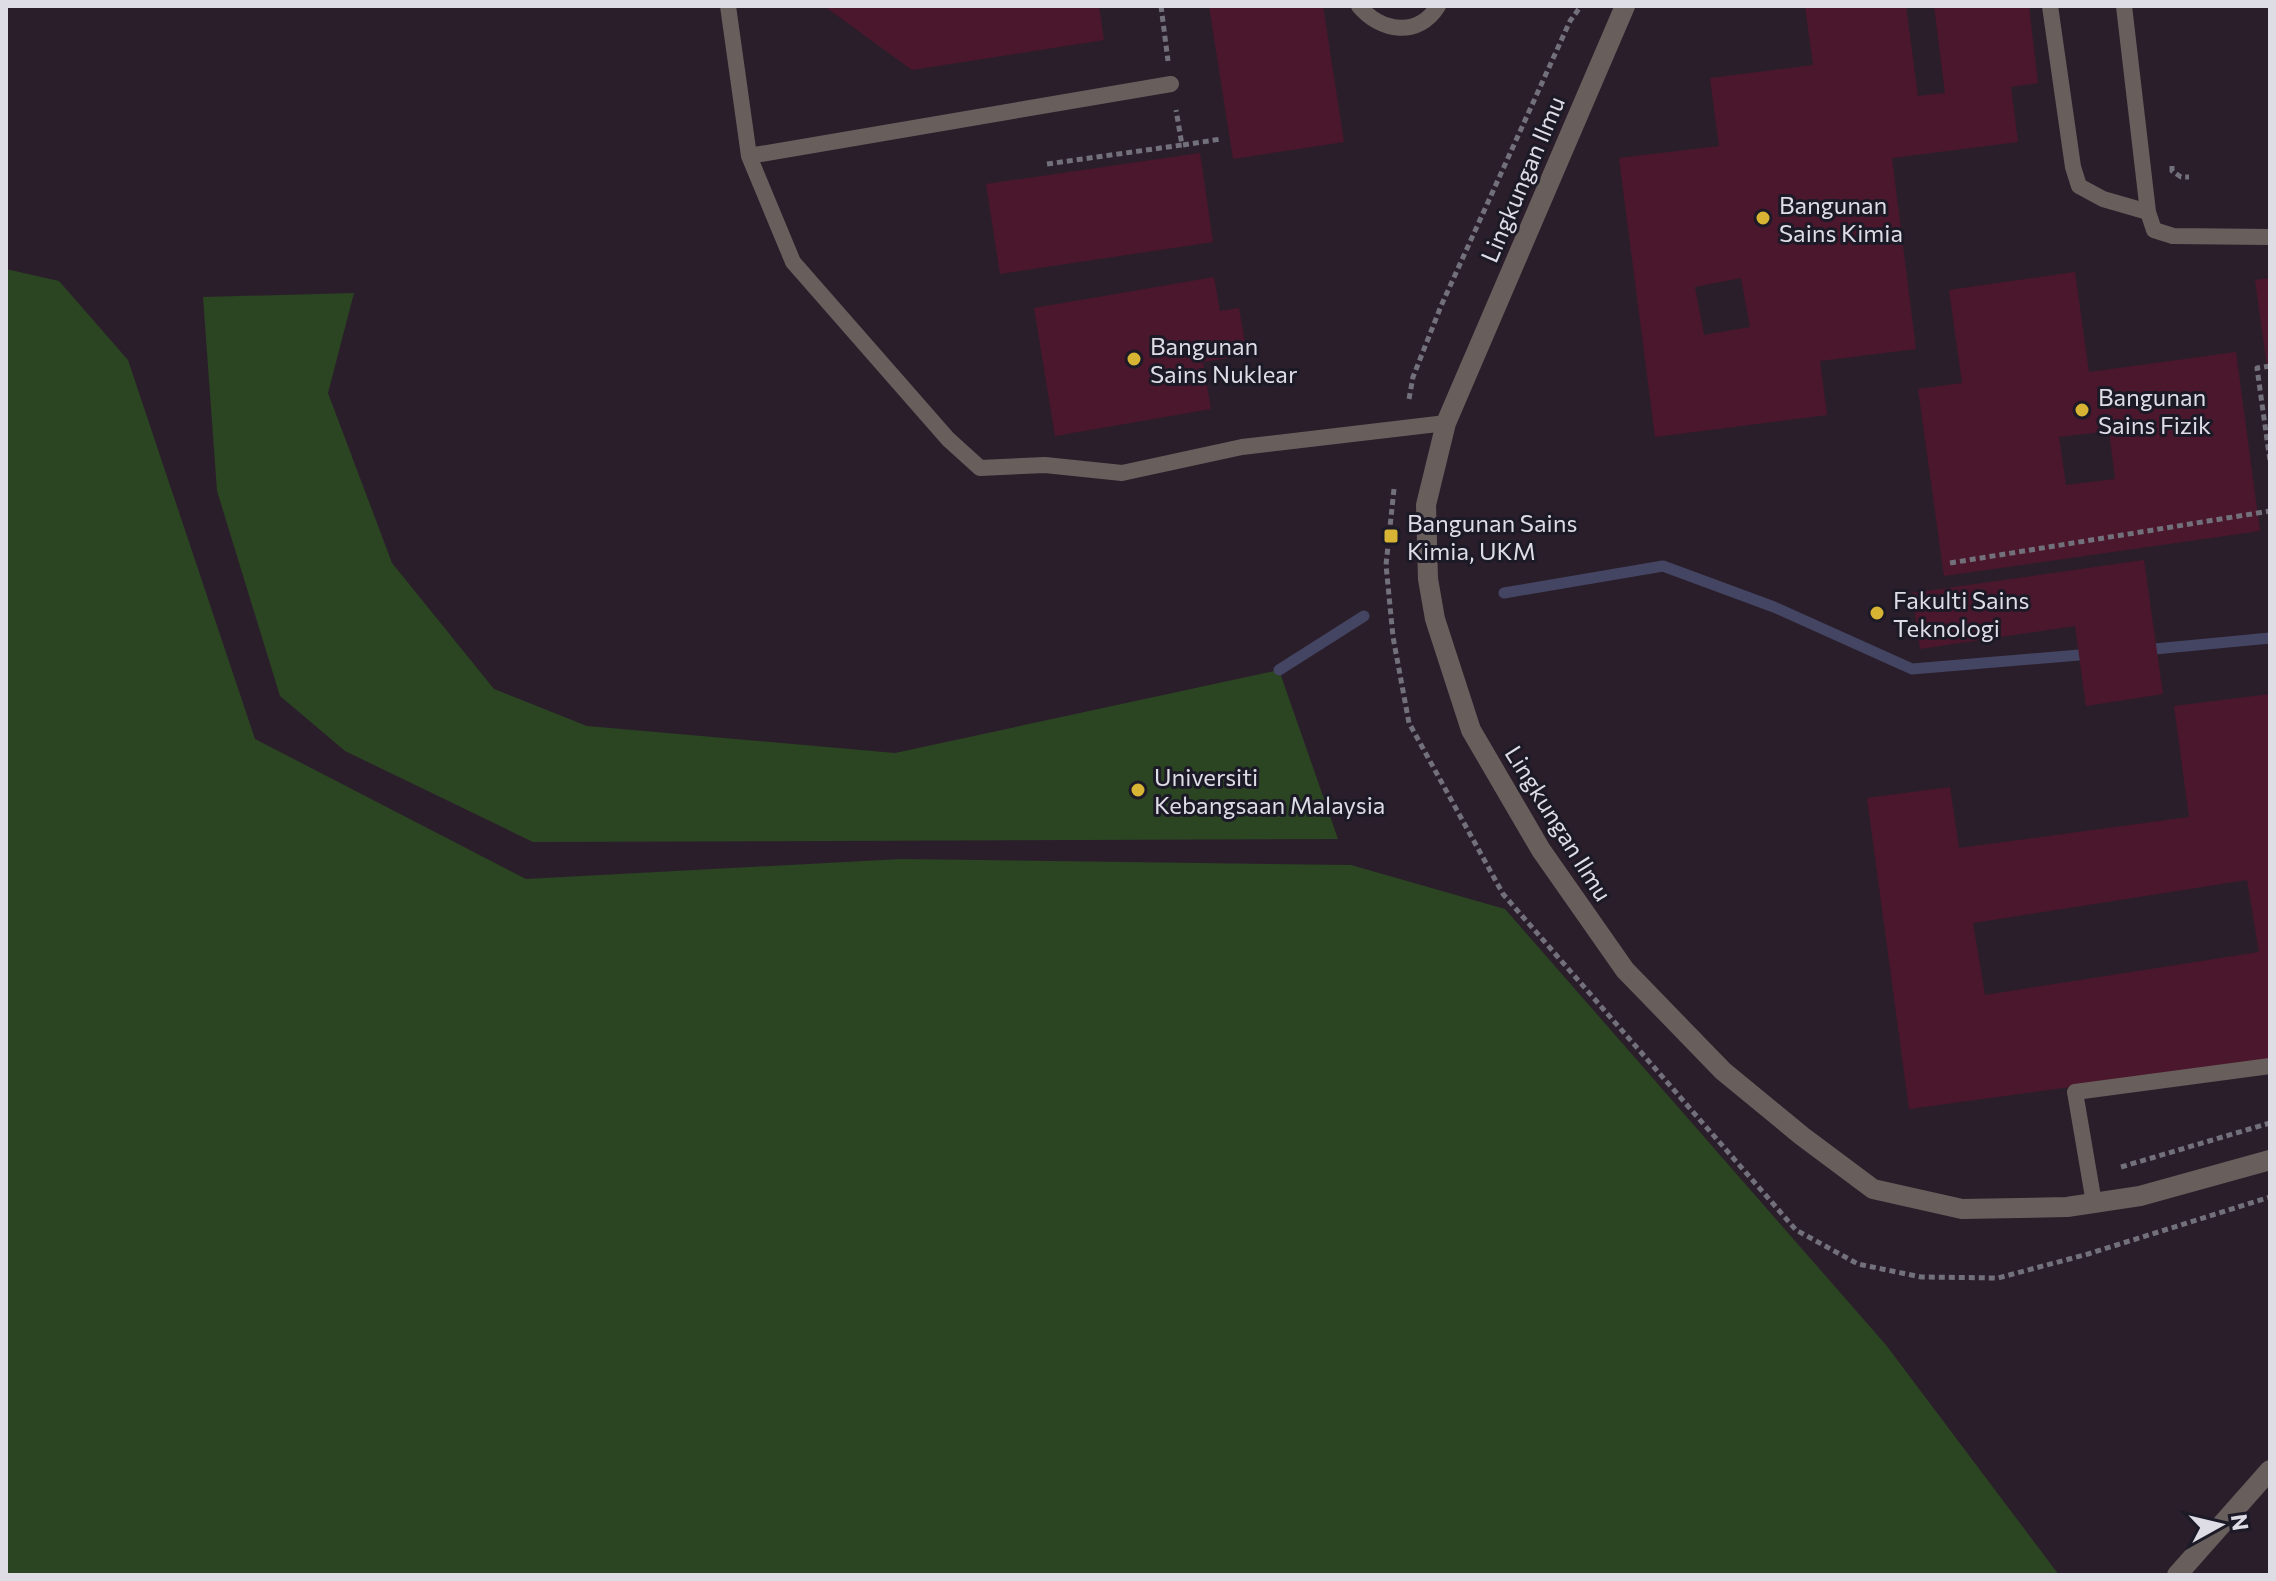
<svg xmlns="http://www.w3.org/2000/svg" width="2276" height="1581" font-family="Commissioner,sans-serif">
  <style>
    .education { fill: #2b1e2b }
    .green { fill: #2b4422 }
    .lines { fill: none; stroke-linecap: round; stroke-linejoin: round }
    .stream { stroke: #434562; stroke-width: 11 }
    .building { fill: #4b172c; fill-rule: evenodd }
    .path { stroke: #71707b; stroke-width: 5; stroke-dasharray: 6 4; stroke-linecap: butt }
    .lane { stroke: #685f5d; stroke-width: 16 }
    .street { stroke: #685f5d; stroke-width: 20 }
    .poi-dot { fill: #d8b434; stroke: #1c1a27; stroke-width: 3 }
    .labels { text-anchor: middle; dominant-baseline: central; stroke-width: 6; stroke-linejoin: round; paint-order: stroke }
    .street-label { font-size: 24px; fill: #dedde6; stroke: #1c1a27 }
    .poi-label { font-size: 24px; fill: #dedde6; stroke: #1c1a27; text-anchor: start }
  </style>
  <rect width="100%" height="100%" fill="#1c1a27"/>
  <!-- education -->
  <path class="education" d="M6,6h2264v1569h-2264z"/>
  <!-- green -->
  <path class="green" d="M6,269l53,12 69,79 127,379 271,140 375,-20 450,6 154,44 381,436 173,230h-2053z
    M354,293l-26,100 64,170 102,126 93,37 308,27 384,-83 59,169 -805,3 -188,-91 -65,-55 -63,-205 -14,-194z"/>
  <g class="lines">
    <!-- stream -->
    <path class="stream" d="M1504,593l159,-27 111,41 138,62 179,-15
      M2144,650l126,-12
      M1279,670l85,-54"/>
  </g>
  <!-- building -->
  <path class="building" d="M824,6h275l5,34 -192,30z
    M1209,6h114l21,136 -111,17z
    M1805,6h101l12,90 27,-3 -11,-87h95l9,77 -27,4 7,55 -126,16 24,191 -96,12 7,54 -172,22 -36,-279 100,-12 -9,-68 103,-13zM1741,278l9,49 -46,8 -9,-48z
    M1200,153l13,89 -213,32 -14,-90z
    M2075,272l14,100 147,-20 24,179 -316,45 -26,-187 44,-6 -13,-93zM2109,431l6,48 -49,6 -7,-48z
    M1214,277l6,34 19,-3 8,47 -44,7 8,47 -156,27 -21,-128z
    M2270,278v95h-2l-13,-93z
    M2144,560l19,134 -77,12 -11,-80 -155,23 -8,-56z
    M2270,694v366l-361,49 -42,-311 83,-11 9,61 230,-31 -15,-111zM2247,880l12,72 -274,43 -12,-72z"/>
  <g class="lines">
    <!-- path -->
    <path class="path" d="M1161,6l7,55
      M1183,145l38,-6
      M1047,164l135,-19 -6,-35
      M2172,166v5l9,6h8
      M2270,366l-13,2 13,93
      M1409,399l4,-22 28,-71 129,-285 11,-15
      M1394,489l-8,76 7,72 16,86 94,171 293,336 62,34 63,13 77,1 90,-24 182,-57
      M1950,563l320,-52
      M2121,1167l149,-44"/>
    <!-- lane -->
    <path class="lane" d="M728,6l21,150
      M1359,6c22,26 59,32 79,0
      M2050,6l23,161 6,19 24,13 45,13
      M2124,6l24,206 6,18 19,6 97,1
      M1171,84l-422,72 44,106 155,177 32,29 65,-3 77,8 120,-26 204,-24
      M2094,1203l-19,-111 195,-26"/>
    <!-- street -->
    <path class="street" d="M1625,6l-179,417 -20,82 2,74 7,40 36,111 70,120 84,120 98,101 79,65 71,53 89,20 105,-2 73,-11 130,-36
      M2177,1575l93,-105"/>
  </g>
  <!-- markers -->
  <g class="poi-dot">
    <circle cx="1763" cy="218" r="8"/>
    <circle cx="1134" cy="359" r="8"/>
    <circle cx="2082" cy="410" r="8"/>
    <rect x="1383" y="528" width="16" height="16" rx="4"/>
    <circle cx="1877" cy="613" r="8"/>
    <circle cx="1138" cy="790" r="8"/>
  </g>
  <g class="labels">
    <!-- street labels -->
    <g class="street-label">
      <text transform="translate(1522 179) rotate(-67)">Lingkungan Ilmu</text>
      <text transform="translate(1559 823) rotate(58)">Lingkungan Ilmu</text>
    </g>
    <!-- poi labels -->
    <g class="poi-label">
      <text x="1779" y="204">Bangunan<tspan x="1779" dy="28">Sains Kimia</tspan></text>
      <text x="1150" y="345">Bangunan<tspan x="1150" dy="28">Sains Nuklear</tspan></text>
      <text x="2098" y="396">Bangunan<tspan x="2098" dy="28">Sains Fizik</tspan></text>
      <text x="1407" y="522">Bangunan Sains<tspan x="1407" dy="28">Kimia, UKM</tspan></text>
      <text x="1893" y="599">Fakulti Sains<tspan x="1893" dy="28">Teknologi</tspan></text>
      <text x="1154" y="776">Universiti<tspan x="1154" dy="28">Kebangsaan Malaysia</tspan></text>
    </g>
  </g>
  <!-- border -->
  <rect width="2276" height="1581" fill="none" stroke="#dedde6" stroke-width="16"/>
  <!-- north arrow -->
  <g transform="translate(2220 1525) rotate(82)" stroke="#1c1a27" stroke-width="6" paint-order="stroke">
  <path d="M0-6L14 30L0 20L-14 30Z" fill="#dedde6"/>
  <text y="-12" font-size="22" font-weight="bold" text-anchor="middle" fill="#dedde6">N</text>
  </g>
</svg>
